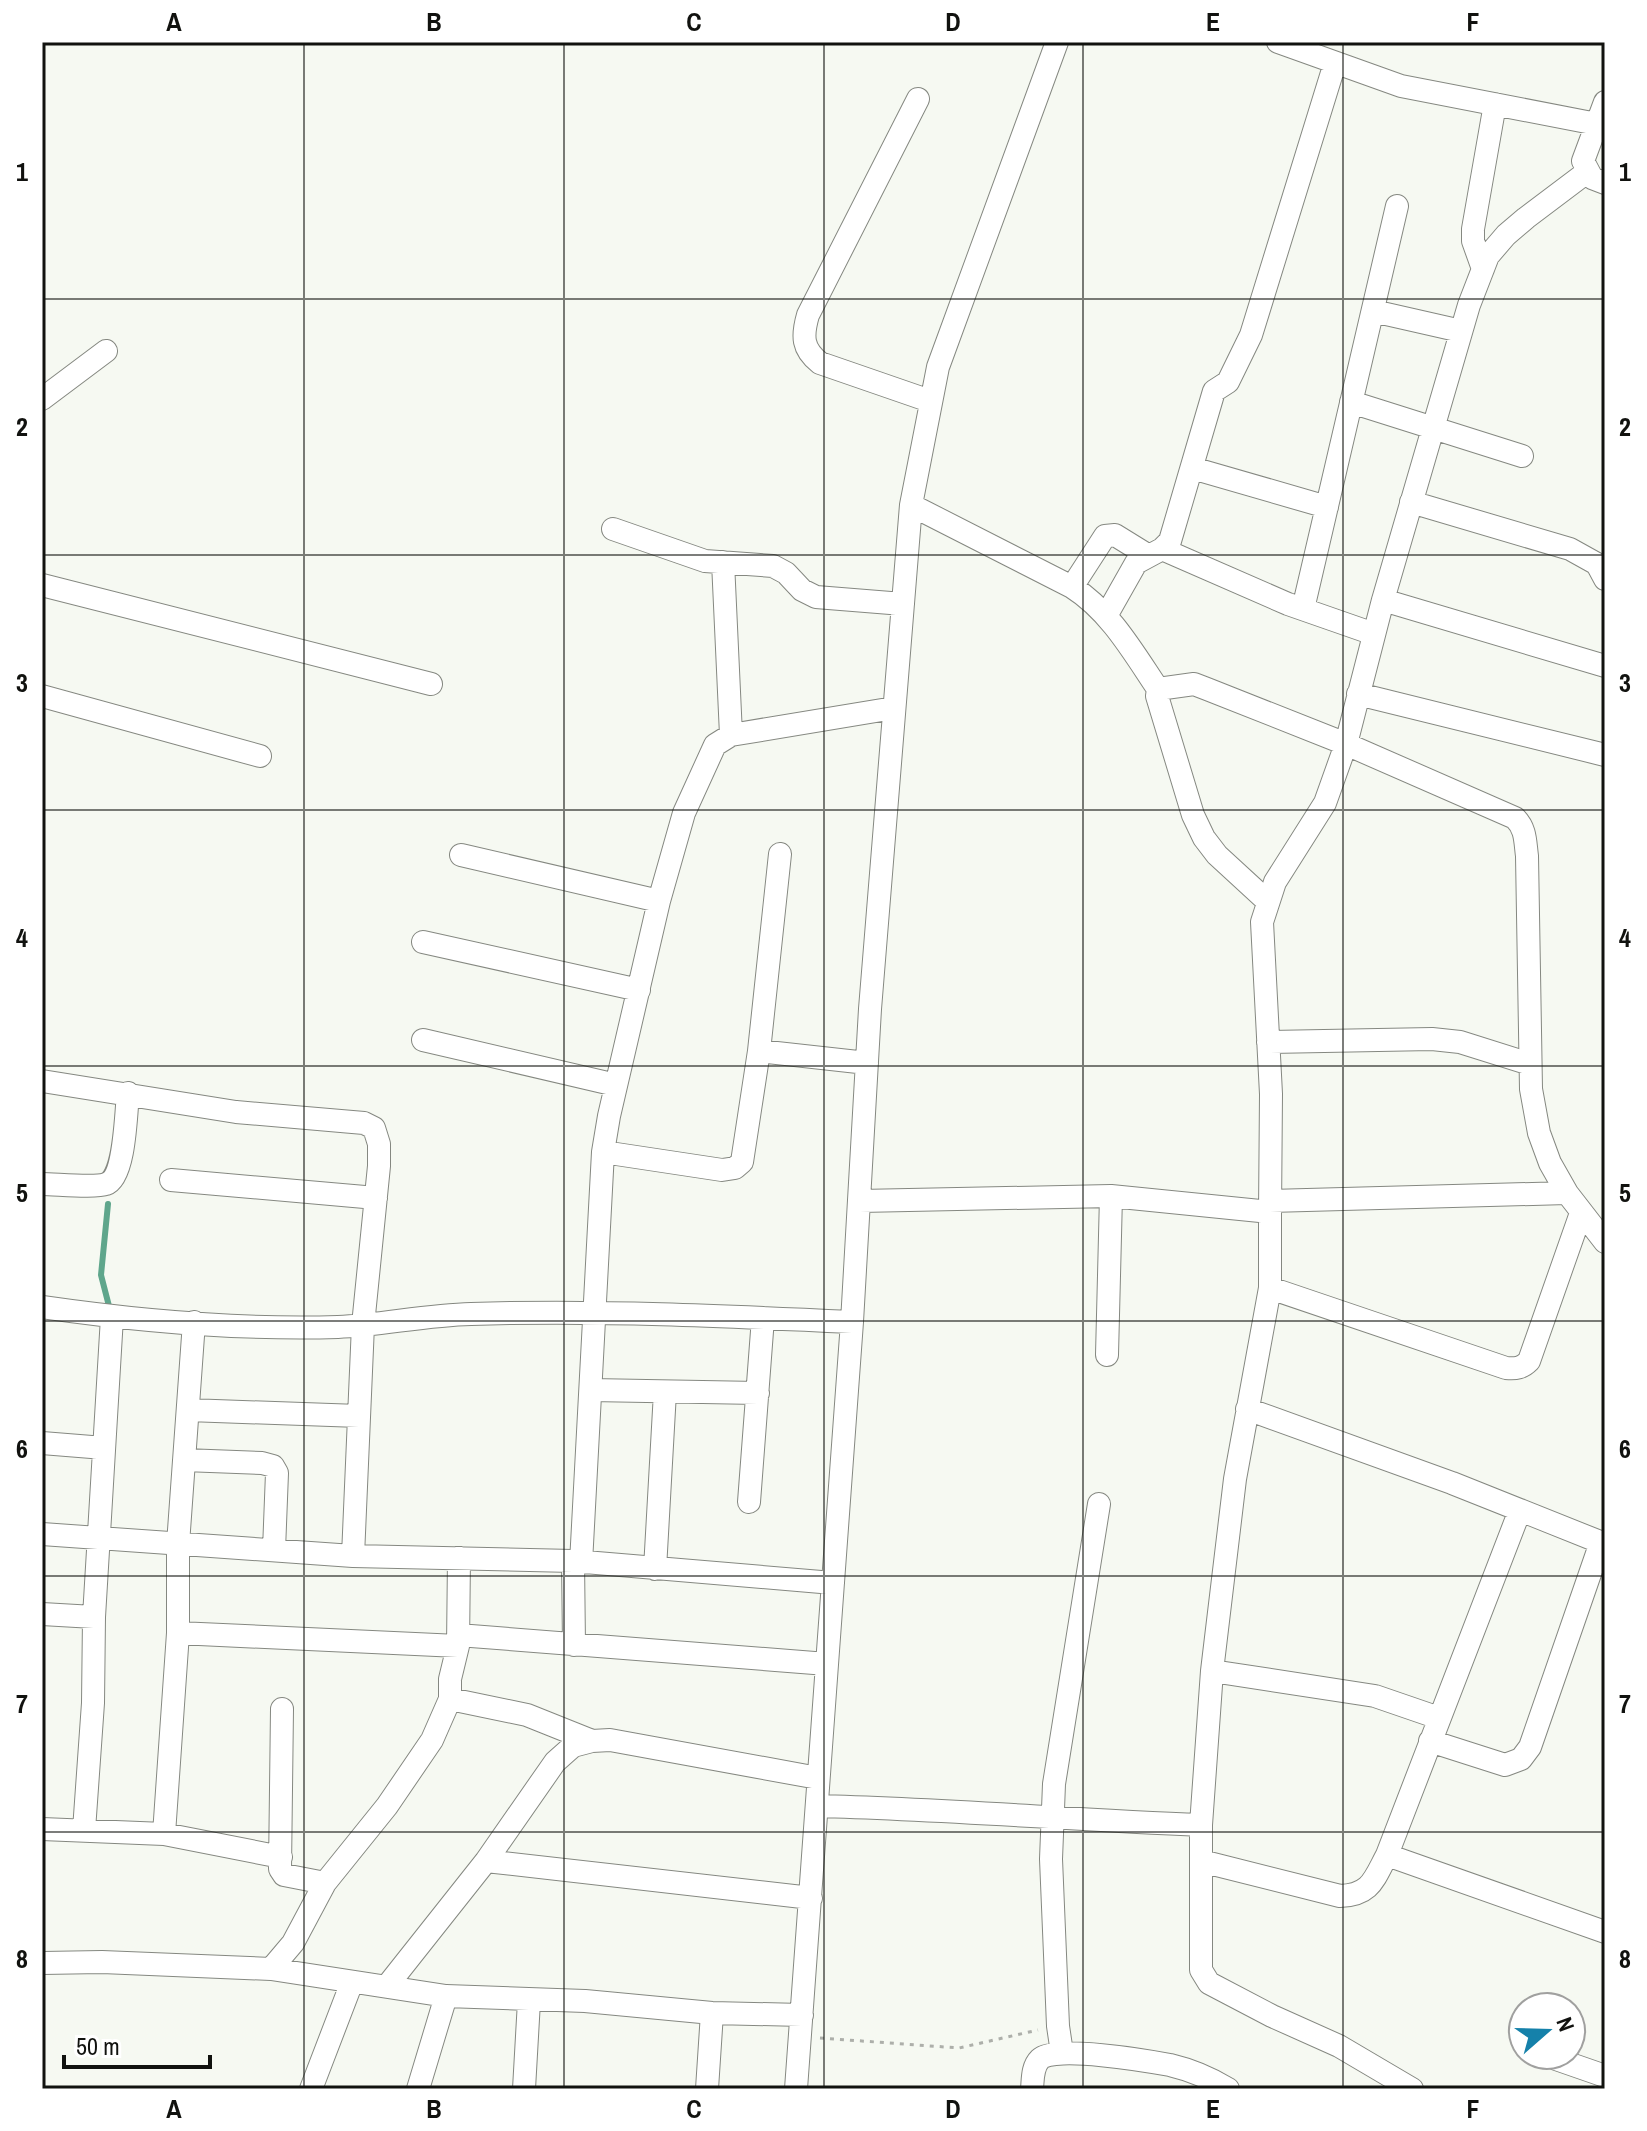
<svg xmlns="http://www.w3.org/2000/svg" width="1647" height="2131" font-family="'Archivo Narrow',sans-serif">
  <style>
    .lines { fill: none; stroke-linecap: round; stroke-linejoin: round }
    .stream { stroke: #5fa68c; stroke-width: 6 }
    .minor-casing { stroke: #858881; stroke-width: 24 }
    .path { stroke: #adafaa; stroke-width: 3; stroke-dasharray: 4 6; stroke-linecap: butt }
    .minor { stroke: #fff; stroke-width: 22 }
    .grid { fill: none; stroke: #11120f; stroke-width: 2; stroke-opacity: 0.55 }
    .neatline { fill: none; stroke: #11120f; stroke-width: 3 }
    .grid-label { font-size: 26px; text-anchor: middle; font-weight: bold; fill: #11120f }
  </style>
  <rect width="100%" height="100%" fill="#f6f9f2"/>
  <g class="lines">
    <!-- stream -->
    <path class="stream" d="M108,1204l-7,71 9,35"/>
    <defs>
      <path id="minor" d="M1278,42l123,44 196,38
        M918,99l-110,216c-6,21 -6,34 12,48l110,38
        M1605,102l-22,59 9,17 13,5
        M1483,269l-10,-28v-12l22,-125
        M1373,311l88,20
        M42,399l64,-48
        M1351,402l171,54
        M1192,468l135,39
        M1411,502l159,47 27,15 8,15
        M911,505l161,82c38,24 61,65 86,102l-1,7 36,119 11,23 13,17 50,46
        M613,529l92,32 68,5 13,7 16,17 14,7 87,7
        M1162,549l126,55 86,30
        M723,562l8,173
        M42,585l389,99
        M1072,587l33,-51 10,-1 34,21
        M1383,600l222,66
        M1303,609l94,-403
        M1106,616l30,-53 26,-14 8,-8 44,-150 14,-9 23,-47 84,-272
        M1158,689l36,-5 13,5 139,55 169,74c11,11 10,23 12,38l4,233 8,44 11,30 17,30 38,49
        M1358,694l247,61
        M42,696l218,60
        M461,855l198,46
        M423,942l216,48
        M423,1040l193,45
        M1268,1042l164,-3 28,3 70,22
        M759,1051l108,12
        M42,1081l194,31 128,11 10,5 5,16v22l-16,159 -10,231
        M603,1152l119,18 13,-2 7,-6 17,-111 21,-197
        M171,1180l205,18
        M42,1184c14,0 53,4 64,0 19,-6 20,-72 22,-91
        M860,1201l251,-5 159,16v76l-35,191 -23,192 -11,154v145l8,13 63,33 67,30 73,43
        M1270,1201l297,-8
        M1270,1212l1,-118 -9,-172 13,-40 50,-79 21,-59 37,-144 86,-295 19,-49 18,-21 20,-17 61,-46
        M1270,1288l236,80c10,1 16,0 23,-7l52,-148
        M42,1307c97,14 197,23 296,20 44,-2 88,-12 133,-13 127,-4 254,2 381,8
        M1107,1355l4,-159
        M591,1390l167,3
        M1247,1409l205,74 153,61
        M188,1410l171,6
        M42,1443l62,5
        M184,1460l78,3 11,3 4,7 -3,77
        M749,1502l14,-184
        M1520,1510l-133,345 218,77
        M42,1534l311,22 220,5 260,22
        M573,1561l1,84
        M581,1563l22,-411 6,-36 50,-215 25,-88 31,-68 16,-10 163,-27
        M655,1569l10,-177
        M42,1614l52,3
        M178,1633l280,13
        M458,1635l369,29
        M1212,1671l163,25 64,22
        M450,1699l77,16 65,26
        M282,1709l-2,160 4,6 41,8
        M1430,1741l75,24 16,-6 9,-12 71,-205
        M817,1806c128,3 256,14 384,19
        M42,1829l122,5 117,23
        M84,1830l9,-127 1,-86 18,-300
        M164,1834l14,-201v-89l16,-222
        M486,1861l325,37
        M1201,1861l139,35c31,-1 34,-17 47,-41
        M42,1963l60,-1 169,7 175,27 139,5 127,12 90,2
        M271,1969l22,-26 32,-60 62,-77 45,-66 18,-41v-20l8,-33 1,-88
        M387,1986l99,-125 69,-99 18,-16 19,-5 18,-1 208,38
        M1062,2053l-4,-27 -7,-167 3,-75 45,-280
        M1556,2059l49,17
        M311,2089l41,-107
        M418,2089l28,-93
        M524,2089l5,-88
        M707,2089l5,-76
        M796,2089l56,-767 18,-313 41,-504 27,-138 119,-325
        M1032,2089c1,-10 0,-22 8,-30 14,-14 108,2 130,6 21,5 40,13 58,24"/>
    </defs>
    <!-- minor casing -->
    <use href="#minor" class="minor-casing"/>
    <!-- path -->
    <path class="path" d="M820,2038l139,10 79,-18"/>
    <!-- minor -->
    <use href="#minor" class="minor"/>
  </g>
  <!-- grid -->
  <path class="grid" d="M304,42v2047M564,42v2047M824,42v2047M1083,42v2047M1343,42v2047M42,299h1563M42,555h1563M42,810h1563M42,1066h1563M42,1321h1563M42,1576h1563M42,1832h1563"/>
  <!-- border -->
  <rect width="1647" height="2131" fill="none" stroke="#ffffff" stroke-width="88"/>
  <!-- north arrow -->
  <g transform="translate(1547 2031) rotate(70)"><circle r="38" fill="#ffffff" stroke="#a0a09f" stroke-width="2"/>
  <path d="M0-6L14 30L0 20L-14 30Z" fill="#1581aa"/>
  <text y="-12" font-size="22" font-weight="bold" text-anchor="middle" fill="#11120f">N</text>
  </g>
  <!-- scale -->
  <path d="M64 2055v12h146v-12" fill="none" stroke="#11120f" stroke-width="4"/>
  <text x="76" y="2055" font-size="24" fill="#11120f" stroke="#ffffff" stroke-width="6" paint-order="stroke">50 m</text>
  <rect x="44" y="44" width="1559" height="2043" class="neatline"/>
  <g class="grid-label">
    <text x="174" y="31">A</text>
    <text x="434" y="31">B</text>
    <text x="694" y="31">C</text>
    <text x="953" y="31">D</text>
    <text x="1213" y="31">E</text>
    <text x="1473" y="31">F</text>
    <text x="22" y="181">1</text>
    <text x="1625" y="181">1</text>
    <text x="22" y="436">2</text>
    <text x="1625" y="436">2</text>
    <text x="22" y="692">3</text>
    <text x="1625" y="692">3</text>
    <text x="22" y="947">4</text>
    <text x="1625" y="947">4</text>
    <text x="22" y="1202">5</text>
    <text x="1625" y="1202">5</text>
    <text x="22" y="1458">6</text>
    <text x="1625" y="1458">6</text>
    <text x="22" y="1713">7</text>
    <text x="1625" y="1713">7</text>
    <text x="22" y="1968">8</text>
    <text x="1625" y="1968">8</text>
    <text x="174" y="2118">A</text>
    <text x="434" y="2118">B</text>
    <text x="694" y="2118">C</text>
    <text x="953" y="2118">D</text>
    <text x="1213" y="2118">E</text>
    <text x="1473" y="2118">F</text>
  </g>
</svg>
